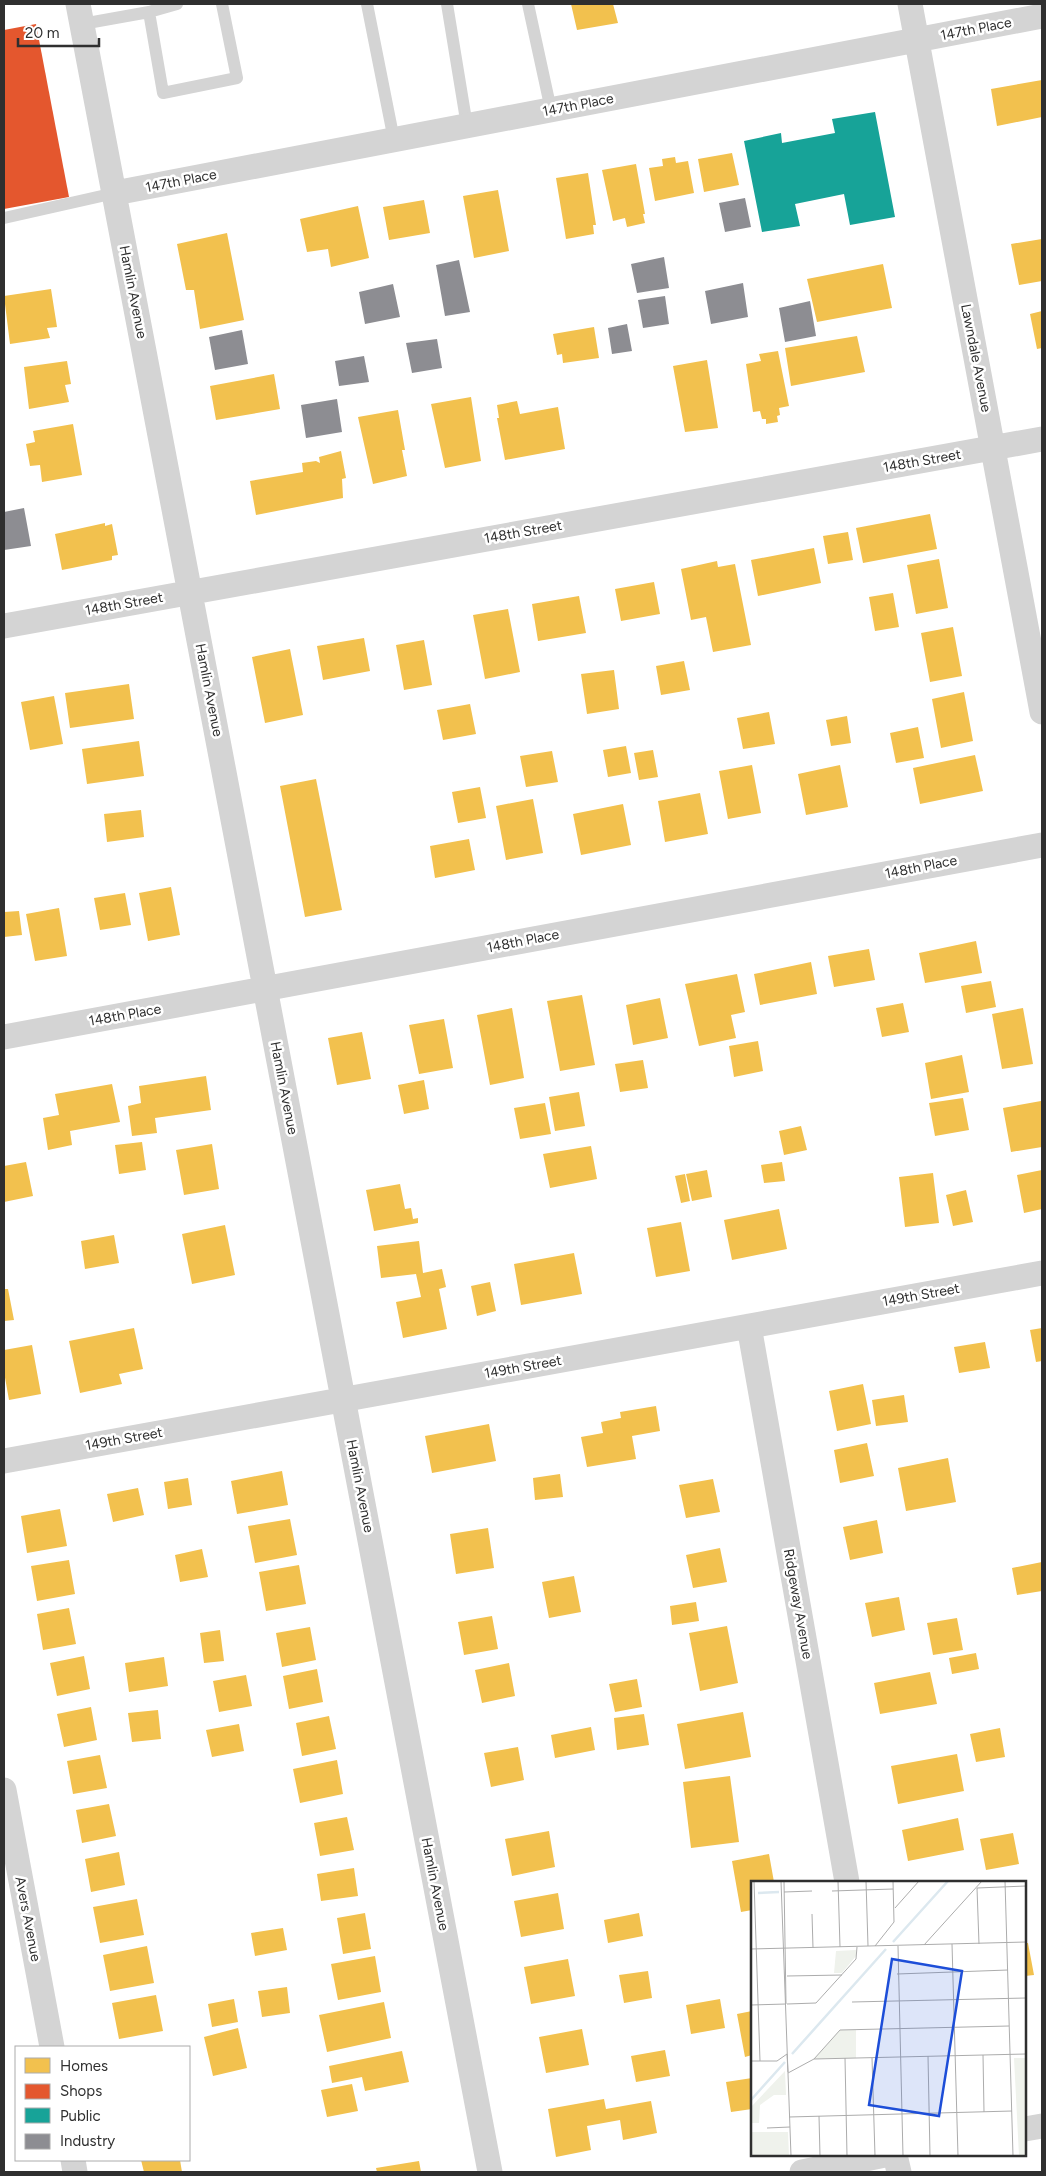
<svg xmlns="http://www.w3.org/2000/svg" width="1046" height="2176" font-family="Figtree,sans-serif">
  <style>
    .homes { fill: #f2c14e }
    .shops { fill: #e4572e }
    .public { fill: #17a398 }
    .industry { fill: #8d8d92 }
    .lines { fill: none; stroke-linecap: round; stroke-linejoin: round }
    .lane { stroke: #d4d4d4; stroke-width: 12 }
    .street { stroke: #d4d4d4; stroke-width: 25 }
    .labels { text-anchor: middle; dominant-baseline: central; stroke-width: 5; stroke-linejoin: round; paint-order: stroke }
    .street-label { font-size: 14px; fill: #2f2f2f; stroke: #fff }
    .inset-river { fill: none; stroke: #dce8ef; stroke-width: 2.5 }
    .inset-road { fill: none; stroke: #acacac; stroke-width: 1 }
    .view { fill: #1d4ed8; fill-opacity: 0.15; stroke: #1d4ed8; stroke-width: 2.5 }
    .inset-edge { fill: none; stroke: #2f2f2f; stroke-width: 2.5 }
  </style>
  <rect width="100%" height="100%" fill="#fff"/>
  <!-- homes -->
  <path class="homes" d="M571,4h42l5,19 -41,7z
    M1042,80v37l-45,9 -6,-37z
    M732,153l7,32 -35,7 -6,-33z
    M675,157l1,6 12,-2 6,32 -39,8 -6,-33 14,-2 -1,-7z
    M636,164l9,50h-2l2,9 -18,4 -2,-9 -12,3 -11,-51z
    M588,173l8,52h-3l1,9 -28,5 -10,-61z
    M498,190l11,61 -35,7 -11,-62z
    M424,200l6,33 -41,7 -6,-33z
    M358,206l11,52 -38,9 -3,-18 -21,3 -7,-33z
    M227,233l17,87 -44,9 -6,-39h-8l-9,-46z
    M1042,239v42l-23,4 -8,-41z
    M883,264l9,44 -75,14 -10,-43z
    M51,289l6,38 -10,1 3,10 -40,6 -6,-48z
    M1042,311v37l-5,1 -7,-35z
    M594,327l5,31 -36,5 -1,-9 -5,1 -4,-21z
    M857,336l8,36 -74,14 -6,-38z
    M778,351l11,55 -10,2 1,7 -3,1 1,6 -12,2v-5h-4l-2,-8 -7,1 -7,-48 15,-3 -2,-7z
    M707,360l11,68 -33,4 -12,-66z
    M67,361l4,23 -6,1 4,17 -40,7 -5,-42z
    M274,374l6,35 -64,11 -6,-34z
    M471,397l10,64 -36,7 -14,-64z
    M517,401l3,13 38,-7 7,42 -60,11 -8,-42h2l-2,-13z
    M398,410l7,40h-3l5,26 -34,8 -15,-67z
    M73,424l9,51 -40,7 -2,-17 -10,1 -4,-22 9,-2 -2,-11z
    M341,451l5,27 -4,1 1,19 -87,17 -6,-34 53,-9 -1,-9 14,-2 4,2 -1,-6z
    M930,514l7,35 -74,14 -7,-35z
    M105,523v3l7,-2 6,31 -6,1v4l-50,10 -7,-36z
    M848,532l5,28 -25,4 -5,-28z
    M814,548l7,35 -63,13 -7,-36z
    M939,559l9,49 -32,6 -9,-49z
    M717,561l1,6 17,-3 16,81 -38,7 -7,-35 -15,3 -10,-51z
    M654,582l6,32 -39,7 -6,-32z
    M893,593l6,34 -24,4 -6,-34z
    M579,596l7,37 -48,8 -6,-37z
    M508,609l12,63 -35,7 -12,-64z
    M953,627l9,49 -32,6 -9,-49z
    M364,638l6,33 -47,9 -6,-34z
    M424,640l8,45 -28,5 -8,-45z
    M290,649l13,66 -38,8 -13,-66z
    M684,661l6,29 -29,5 -5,-29z
    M614,670l5,39 -32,5 -6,-40z
    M129,684l5,35 -64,9 -5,-35z
    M964,692l9,49 -32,7 -9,-49z
    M54,696l9,48 -33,6 -9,-48z
    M470,704l6,30 -33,6 -6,-30z
    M769,712l6,32 -32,5 -6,-31z
    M847,716l4,27 -20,3 -5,-26z
    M918,727l6,31 -28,5 -6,-30z
    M139,741l5,35 -57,8 -5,-35z
    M626,746l5,27 -23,4 -5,-27z
    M653,750l5,27 -19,3 -5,-27z
    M552,751l6,31 -32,5 -6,-31z
    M975,755l8,36 -63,13 -7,-36z
    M752,765l9,48 -33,6 -9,-48z
    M840,765l8,42 -42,8 -8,-41z
    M316,779l26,131 -37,7 -25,-131z
    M480,787l6,31 -28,5 -6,-31z
    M700,793l8,41 -43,8 -7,-41z
    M533,799l10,54 -37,7 -10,-54z
    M623,804l8,41 -50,10 -8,-41z
    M141,810l3,27 -37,5 -3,-28z
    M469,839l6,31 -40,8 -5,-32z
    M171,887l9,48 -32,6 -9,-48z
    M125,893l6,32 -31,5 -6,-32z
    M59,908l8,48 -32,5 -9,-47z
    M19,911l3,24 -18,2v-25z
    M976,941l6,32 -57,10 -6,-30z
    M869,949l6,31 -41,7 -6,-31z
    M811,962l6,32 -57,11 -6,-31z
    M737,974l8,38 -14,3 5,23 -37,8 -14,-62z
    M991,981l5,26 -30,6 -5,-27z
    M582,995l13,70 -35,6 -13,-70z
    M660,998l8,40 -35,7 -7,-40z
    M903,1003l6,29 -27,5 -6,-29z
    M512,1008l12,70 -34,7 -13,-70z
    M1023,1008l10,56 -31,5 -10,-55z
    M444,1019l9,49 -34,6 -10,-49z
    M362,1032l9,47 -34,6 -9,-47z
    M758,1041l5,30 -29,6 -5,-31z
    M962,1055l7,37 -38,7 -6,-36z
    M643,1060l5,28 -28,4 -5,-28z
    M206,1076l5,34 -56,8 2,15 -25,3 -4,-30 13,-3 -2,-17z
    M424,1080l5,29 -25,5 -6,-29z
    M112,1084l8,38 -50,9 2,14 -24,5 -5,-32 16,-3 -4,-21z
    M579,1092l6,34 -30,5 -6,-34z
    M963,1098l6,32 -34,6 -6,-33z
    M1041,1101l1,46 -31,5 -8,-44z
    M545,1103l6,31 -31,5 -6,-31z
    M801,1126l6,24 -23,5 -5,-24z
    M142,1142l4,28 -27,4 -4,-29z
    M212,1144l7,45 -35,6 -8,-45z
    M591,1146l6,33 -47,9 -7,-34z
    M26,1162l7,34 -29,6v-36z
    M782,1162l3,19 -21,2 -3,-18z
    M707,1170l5,27 -20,4 -6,-27z
    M1042,1170v39l-18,4 -7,-38z
    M933,1173l6,50 -34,4 -6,-50z
    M685,1174l5,27 -9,2 -6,-27z
    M400,1184l5,25 6,-1 2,11 5,-1v5l-44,8 -8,-41z
    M966,1190l7,32 -20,4 -7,-31z
    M779,1209l8,40 -55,11 -8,-40z
    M681,1222l9,49 -34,6 -9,-49z
    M225,1225l10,50 -43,9 -10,-50z
    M114,1235l5,28 -34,6 -4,-28z
    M419,1241l4,32 19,-4 4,18 -7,2 8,40 -44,9 -7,-36 25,-5 -5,-23 -35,4 -4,-32z
    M574,1253l8,41 -61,11 -7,-41z
    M490,1282l6,29 -19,5 -6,-30z
    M4,1289h4l6,31 -10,1z
    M134,1328l9,41 -24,5 3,10 -42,9 -11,-52z
    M1042,1328v33l-6,1 -6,-32z
    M985,1342l5,26 -31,5 -5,-26z
    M32,1345l9,49 -32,6 -5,-28v-22z
    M863,1384l8,40 -34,7 -8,-40z
    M904,1395l4,27 -32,4 -4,-26z
    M656,1406l4,25 -28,5 4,23 -49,8 -6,-30 22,-4 -2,-11 20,-4 -1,-6z
    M489,1424l7,37 -64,12 -7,-37z
    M867,1443l7,33 -34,7 -6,-33z
    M948,1458l8,44 -50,9 -8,-43z
    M282,1471l6,34 -51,9 -6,-33z
    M560,1474l3,23 -28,3 -2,-22z
    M188,1478l4,27 -24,4 -4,-27z
    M713,1479l7,33 -34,6 -7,-33z
    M138,1488l6,27 -31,7 -6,-28z
    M60,1509l7,37 -40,7 -6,-37z
    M290,1519l7,36 -42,8 -7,-37z
    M877,1520l6,33 -33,7 -7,-33z
    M488,1528l6,40 -38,6 -6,-40z
    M720,1548l7,34 -34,6 -7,-33z
    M202,1549l6,28 -28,5 -5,-27z
    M69,1560l6,34 -38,7 -6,-35z
    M1042,1562v29l-25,4 -5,-27z
    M299,1565l7,39 -40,7 -7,-39z
    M574,1576l7,36 -32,6 -7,-36z
    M899,1597l6,33 -33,7 -7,-34z
    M696,1602l3,19 -27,4 -2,-19z
    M69,1608l7,36 -33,6 -6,-36z
    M492,1616l6,33 -34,6 -6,-33z
    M957,1618l6,32 -30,5 -6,-32z
    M727,1626l11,57 -38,8 -11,-58z
    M310,1627l6,33 -34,7 -6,-34z
    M220,1630l4,31 -20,2 -4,-30z
    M976,1653l3,16 -27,5 -3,-16z
    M84,1656l6,33 -33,7 -7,-33z
    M164,1657l4,29 -39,6 -4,-29z
    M509,1663l6,33 -33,7 -7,-33z
    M317,1669l6,33 -34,7 -6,-33z
    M930,1672l7,32 -57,10 -6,-31z
    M246,1675l6,31 -33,6 -6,-31z
    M637,1679l5,28 -27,5 -6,-28z
    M91,1707l6,33 -33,7 -7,-33z
    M158,1710l3,29 -29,3 -4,-29z
    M743,1712l8,45 -66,12 -8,-45z
    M644,1714l5,31 -32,5 -3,-32z
    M329,1716l7,33 -34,7 -6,-33z
    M239,1724l5,27 -32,6 -6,-27z
    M591,1727l4,23 -40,8 -4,-23z
    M1000,1728l5,29 -29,5 -6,-28z
    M518,1747l6,33 -33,7 -7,-34z
    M957,1754l7,37 -66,13 -7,-38z
    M100,1755l7,33 -34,6 -6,-33z
    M337,1760l6,34 -43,9 -7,-34z
    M730,1776l9,66 -48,6 -8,-66z
    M109,1804l7,32 -34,7 -6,-33z
    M347,1817l7,33 -34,6 -6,-33z
    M958,1818l6,32 -56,11 -6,-31z
    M549,1831l6,36 -43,9 -7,-37z
    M1013,1833l6,31 -33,6 -6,-31z
    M119,1852l6,33 -34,7 -6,-33z
    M769,1854l5,28h-22v28l-11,2 -9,-51z
    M354,1868l4,28 -37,5 -4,-27z
    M558,1893l6,36 -43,8 -7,-36z
    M137,1899l7,36 -44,8 -7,-36z
    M365,1913l6,36 -28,5 -6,-36z
    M639,1913l4,23 -35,7 -4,-23z
    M283,1928l4,22 -32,6 -4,-23z
    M1025,1943h3l6,32 -9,1z
    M147,1946l7,37 -44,8 -7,-36z
    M375,1956l6,36 -43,8 -7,-36z
    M568,1959l7,37 -44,8 -7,-37z
    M648,1971l4,27 -28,5 -5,-28z
    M287,1987l3,26 -28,4 -4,-26z
    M156,1995l7,36 -44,8 -7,-36z
    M234,1999l4,23 -26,5 -4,-23z
    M720,1999l5,29 -34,6 -5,-29z
    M384,2002l7,36 -64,14 -8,-37z
    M752,2011v44l-7,2 -8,-43z
    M238,2028l9,40 -34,8 -9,-39z
    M582,2029l7,36 -43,8 -7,-36z
    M665,2050l5,26 -34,6 -5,-26z
    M402,2051l7,31 -44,9 -3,-14 -30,6 -3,-17z
    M752,2078v31l-21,3 -5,-30z
    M352,2084l6,27 -31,6 -6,-27z
    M604,2099l2,10 45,-8 6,32 -34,7 -3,-20 -33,6 4,24 -35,7 -8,-48z
    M141,2160h39l2,12h-38z
    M419,2161l2,11h-44l-1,-4z"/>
  <!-- shops -->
  <path class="shops" d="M36,24l33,173 -65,12v-179z"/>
  <!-- public -->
  <path class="public" d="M875,112l20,105 -45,8 -6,-31 -49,10 5,22 -38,6 -18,-91 37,-8 1,10 53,-10 -3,-14z"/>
  <!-- industry -->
  <path class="industry" d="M745,198l6,29 -26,5 -6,-29z
    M664,257l5,31 -32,5 -6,-29z
    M459,260l11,52 -25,4 -9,-51z
    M743,283l5,34 -37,7 -6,-33z
    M393,284l7,33 -35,7 -6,-32z
    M665,296l4,28 -26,4 -5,-28z
    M810,301l6,35 -31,6 -6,-34z
    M627,324l5,27 -20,3 -4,-26z
    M242,330l6,34 -33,6 -6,-33z
    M437,339l5,29 -30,5 -6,-30z
    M364,356l5,26 -30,4 -4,-25z
    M337,399l5,33 -36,6 -5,-33z
    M24,508l7,38 -27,4v-38z"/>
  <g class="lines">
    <!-- lane -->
    <path class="lane" d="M367,4l27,136
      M447,4l20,122
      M528,4l23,106
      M149,12l28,-8
      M82,24l67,-12 14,81 74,-15 -15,-74
      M4,218l111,-25"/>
    <!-- street -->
    <path class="street" d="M78,4l412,2168
      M910,4l132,708
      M115,193l927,-177
      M4,626l1038,-187
      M4,1037l1038,-192
      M749,1326l98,556
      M4,1461l1038,-188
      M4,1790l48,257
      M1025,2129l17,-3
      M895,2155l4,17
      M73,2160l2,12
      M802,2172l83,-17"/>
  </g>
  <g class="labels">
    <!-- street labels -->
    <g class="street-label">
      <text transform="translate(976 29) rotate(-11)">147th Place</text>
      <text transform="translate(578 105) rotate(-11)">147th Place</text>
      <text transform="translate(181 181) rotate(-11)">147th Place</text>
      <text transform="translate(133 292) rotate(79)">Hamlin Avenue</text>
      <text transform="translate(976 358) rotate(79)">Lawndale Avenue</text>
      <text transform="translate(922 461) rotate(-10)">148th Street</text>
      <text transform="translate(523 532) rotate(-10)">148th Street</text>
      <text transform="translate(124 604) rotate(-10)">148th Street</text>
      <text transform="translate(209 690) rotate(79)">Hamlin Avenue</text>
      <text transform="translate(921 867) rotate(-11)">148th Place</text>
      <text transform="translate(523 941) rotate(-11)">148th Place</text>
      <text transform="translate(125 1015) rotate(-10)">148th Place</text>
      <text transform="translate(284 1088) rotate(79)">Hamlin Avenue</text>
      <text transform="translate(921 1295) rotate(-10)">149th Street</text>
      <text transform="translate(523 1367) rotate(-10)">149th Street</text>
      <text transform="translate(124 1439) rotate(-10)">149th Street</text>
      <text transform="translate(360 1486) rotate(79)">Hamlin Avenue</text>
      <text transform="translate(798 1604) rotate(80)">Ridgeway Avenue</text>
      <text transform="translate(435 1884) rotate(79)">Hamlin Avenue</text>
      <text transform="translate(28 1919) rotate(79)">Avers Avenue</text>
    </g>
  </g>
  <!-- overview -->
  <g transform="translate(751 1881)">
    <rect width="275" height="275" fill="#fff"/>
    <path d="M105,69v6l-14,17h-8l2,-22zM89,149h16v28l-42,1zM263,177h12v98h-7zM34,190l1,24h-12l-14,10 -1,18h-8v-16zM0,251h37l1,24h-38z" fill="#eff2ec"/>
    <path class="inset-river" d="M7,12l21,-1M142,61l55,-61M41,173l94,-105M0,219l34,-38"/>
    <path class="inset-road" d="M3,0l6,180M30,0l10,275M33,0l2,123M87,0l2,66M115,0l2,65M254,0l8,275M81,10l61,-2M33,11l28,-1M144,27l24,-27M61,33l1,34M201,63l6,212M228,63l-2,-56 49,-2M173,64l58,-64M124,65l19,-24 -1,-41M147,65l5,210M0,68l275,-7M146,93l111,-4M36,95l55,-1M101,121l174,-4M36,123l29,-1 40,-44 1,-12M0,124l35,-1M36,173l1,18M232,174l1,57M177,175l2,100M94,177l2,98M121,177l3,98M63,178l212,-5M0,180h26l10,-7M37,192l26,-14 26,-29 169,-4M68,235l1,40M38,236l223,-6M16,247l23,-1"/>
    <path class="view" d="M141,78l70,12 -23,145 -70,-11z"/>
    <rect width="275" height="275" class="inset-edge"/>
  </g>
  <!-- border -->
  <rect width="1046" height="2176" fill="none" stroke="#2f2f2f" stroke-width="10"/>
  <!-- legend -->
  <rect x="15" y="2046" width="175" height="115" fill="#ffffff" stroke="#acacac"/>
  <rect x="25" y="2058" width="25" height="15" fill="#f2c14e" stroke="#acacac"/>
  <text x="60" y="2071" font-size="15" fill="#2f2f2f">Homes</text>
  <rect x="25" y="2084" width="25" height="15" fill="#e4572e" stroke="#acacac"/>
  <text x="60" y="2096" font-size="15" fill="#2f2f2f">Shops</text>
  <rect x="25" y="2108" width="25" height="15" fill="#17a398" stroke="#acacac"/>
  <text x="60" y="2121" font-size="15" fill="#2f2f2f">Public</text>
  <rect x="25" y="2134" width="25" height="15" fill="#8d8d92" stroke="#acacac"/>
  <text x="60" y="2146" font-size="15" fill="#2f2f2f">Industry</text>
  <!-- scale -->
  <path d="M18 38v8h81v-8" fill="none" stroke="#2f2f2f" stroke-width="2.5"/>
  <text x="25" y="38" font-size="15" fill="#2f2f2f" stroke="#ffffff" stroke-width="4" paint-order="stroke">20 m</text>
</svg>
